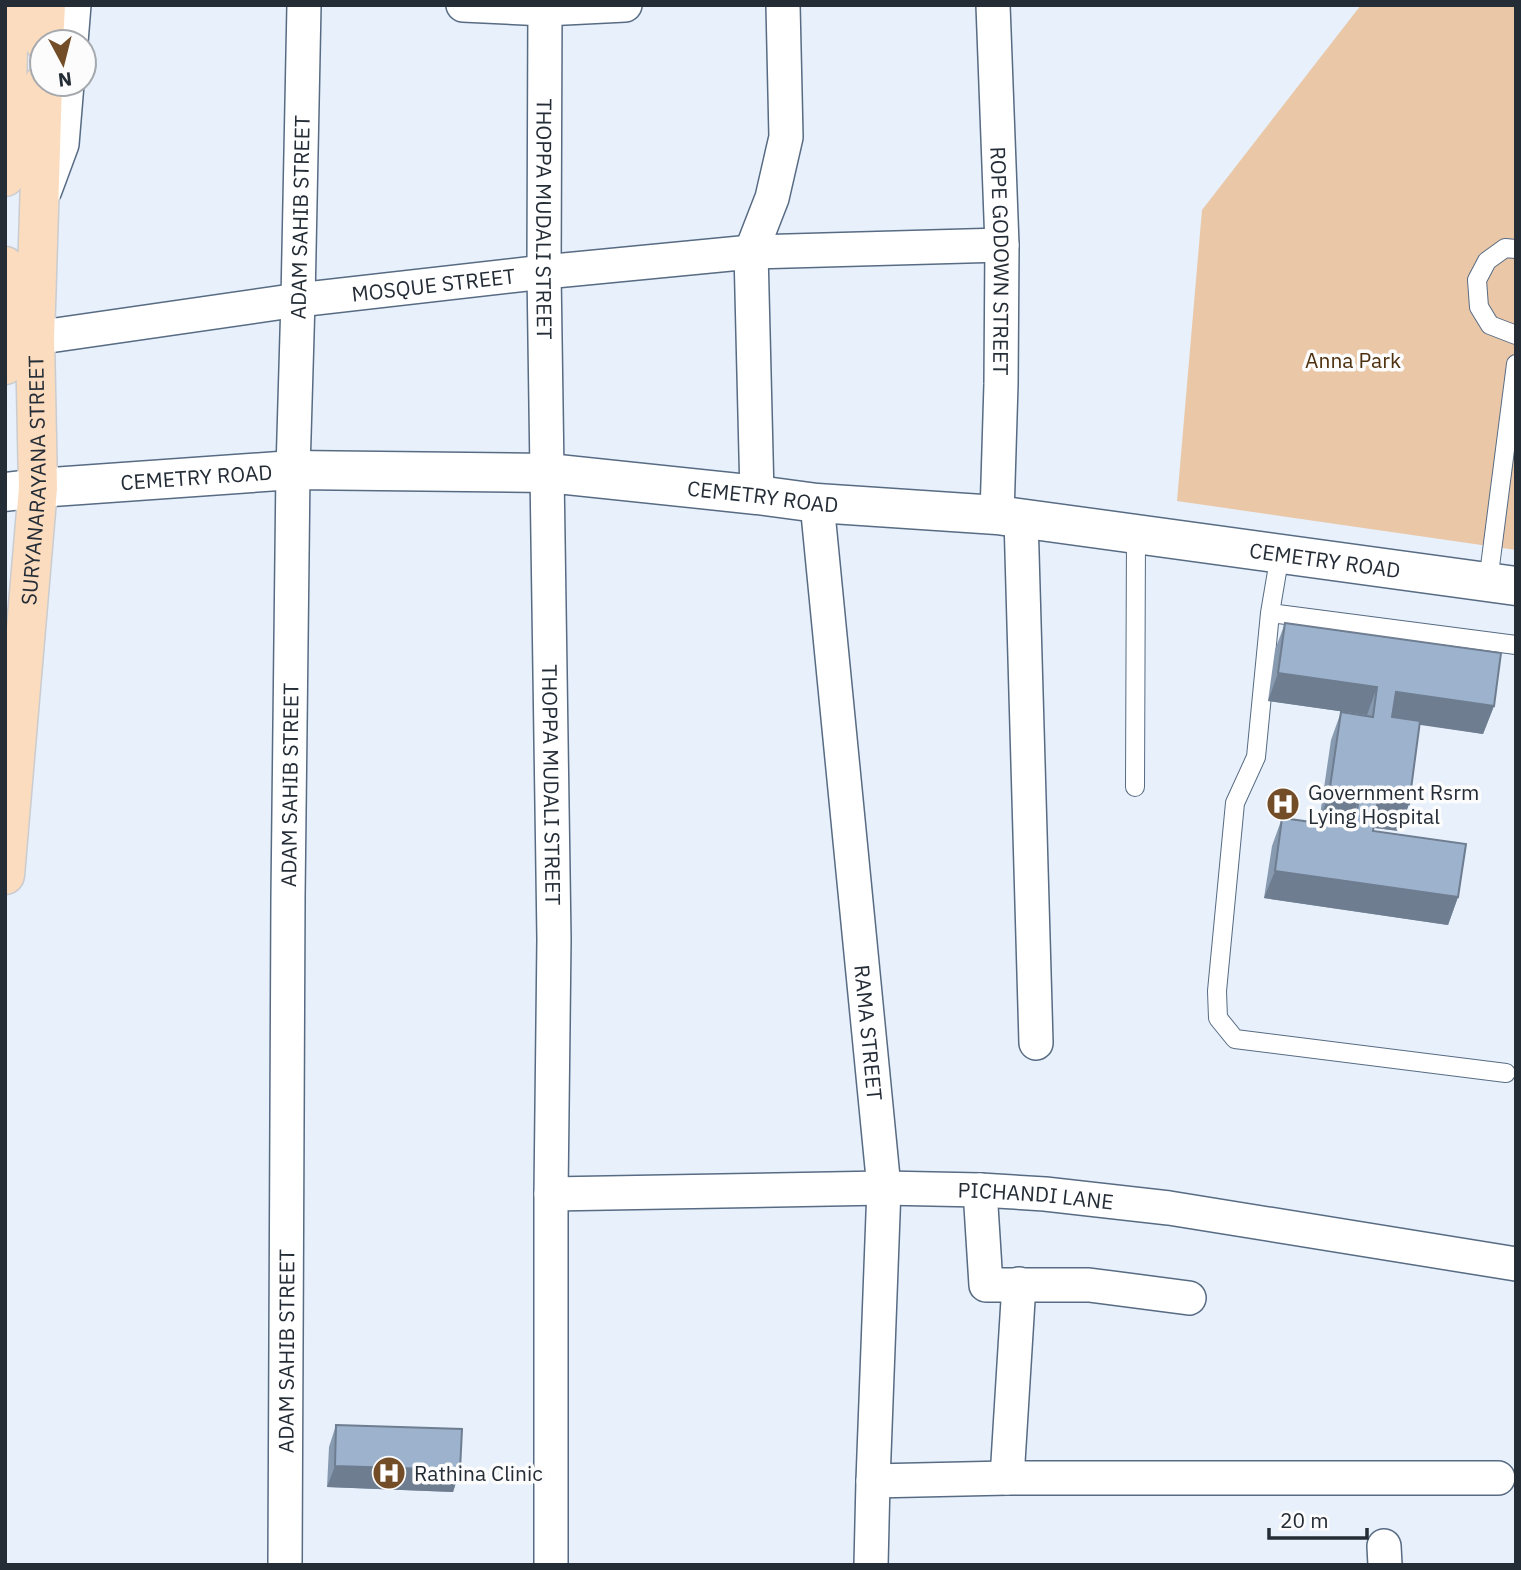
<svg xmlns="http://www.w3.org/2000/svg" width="1521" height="1570" font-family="'IBM Plex Sans',sans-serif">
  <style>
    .green { fill: #eac7a7 }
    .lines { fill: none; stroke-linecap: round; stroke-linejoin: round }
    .service-casing { stroke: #576b83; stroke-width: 20 }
    .minor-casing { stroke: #576b83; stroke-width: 36 }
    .secondary-casing { stroke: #576b83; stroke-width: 41 }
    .primary-casing { stroke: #cacccf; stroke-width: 41 }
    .service { stroke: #fff; stroke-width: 18 }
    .minor { stroke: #fff; stroke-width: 33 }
    .secondary { stroke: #fff; stroke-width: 38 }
    .primary { stroke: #fbdcbf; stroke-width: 38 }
    .wall { fill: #879ab0 }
    .shaded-wall { fill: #6e7d90 }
    .building { fill: #9db3cd; stroke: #6e7d90; stroke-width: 2 }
    .labels { text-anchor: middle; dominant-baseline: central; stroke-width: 7; stroke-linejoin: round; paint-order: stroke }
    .street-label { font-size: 21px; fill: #242c36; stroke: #fcfcfc }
    .park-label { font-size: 21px; fill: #4f300e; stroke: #fcfcfc }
    .poi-label { font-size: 21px; fill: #242c36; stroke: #fcfcfc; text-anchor: start }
  </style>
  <rect width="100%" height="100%" fill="#e7f0fb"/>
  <!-- green -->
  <path class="green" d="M1361,5h155v545l-339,-49 25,-291z"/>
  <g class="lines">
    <defs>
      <path id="service" d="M1516,249l-11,-1 -18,13 -10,19 2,27 11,18 26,10
        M1280,554l-10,59 246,32
        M1488,582l28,-218
        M1270,613l-14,144 -21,46 -18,188 1,27 17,21 271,34
        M1135,787l1,-253"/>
      <g id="minor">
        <path d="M463,5l82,4 80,-4"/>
        <path id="s1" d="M545,5l-1,267 10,667 -3,255v371"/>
        <path id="s2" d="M993,5l9,240 -1,139 -4,131"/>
        <path d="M71,42l3,-37"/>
        <path d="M45,190l17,-46 5,-60"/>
        <path id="s3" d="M35,338l263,-38 246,-28 207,-20 251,-7"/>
        <path d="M757,495l-6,-243 21,-54 14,-61 -3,-132"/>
        <path id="s4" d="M817,503l67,685 -11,293 -2,84"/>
        <path d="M1021,518l15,525"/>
        <path d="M980,1190l6,95h103l100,13"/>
        <path id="s5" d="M551,1194l333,-6 96,2 65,4 124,14 347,56"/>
        <path d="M1007,1478l12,-194"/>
        <path d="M873,1481l134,-3h491"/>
        <path d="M1384,1546l1,19"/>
        <path id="s6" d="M285,1565l3,-668 5,-427 5,-170 6,-295"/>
      </g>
      <g id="secondary">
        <path id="s7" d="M5,492l33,-4 255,-18 255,3 209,22 60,8 180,12 519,71"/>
      </g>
      <g id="primary">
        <path d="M44,42l2,-37"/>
        <path d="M5,177l4,-172"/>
        <path d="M5,266l2,75 -2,24"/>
        <path id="s8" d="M5,875l33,-387 -3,-150 8,-254"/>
      </g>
    </defs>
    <!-- service casing -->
    <use href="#service" class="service-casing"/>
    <!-- minor casing -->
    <use href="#minor" class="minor-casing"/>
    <!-- secondary casing -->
    <use href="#secondary" class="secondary-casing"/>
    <!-- primary casing -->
    <use href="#primary" class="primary-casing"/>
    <!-- service -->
    <use href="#service" class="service"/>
    <!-- minor -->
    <use href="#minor" class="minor"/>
    <!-- secondary -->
    <use href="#secondary" class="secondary"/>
    <!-- primary -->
    <use href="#primary" class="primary"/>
  </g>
  <!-- wall -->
  <path class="wall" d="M1285,623l209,83 -11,28 -63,-10 -11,80 -10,27 -25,-3 -1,3 85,66 -10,28 -184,-27 8,-52 10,-28 66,9 1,-1 -30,-4 12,-82 10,-28 26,3 -99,-14 7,-51z
    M336,1425l124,45 -7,22 -126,-5 2,-40z"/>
  <!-- shaded-wall -->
  <path class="shaded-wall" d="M1278,673l99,14 -10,28 -99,-14z
    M1396,692l98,14 -11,28 -97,-14z
    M1329,794l30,5 -10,27 -30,-4z
    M1378,799l31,5 -10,27 -31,-4z
    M1275,871l183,26 -10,28 -184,-27z
    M335,1466l125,4 -7,22 -126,-5z"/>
  <!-- building -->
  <path class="building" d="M1285,623l216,30 -7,53 -98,-14 -4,25 28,4 -11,83 -31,-5 -5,32 93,13 -8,53 -183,-26 7,-53 72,10 5,-29 -30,-5 12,-82 32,5 4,-30 -99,-14z
    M336,1425l126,4 -2,41 -125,-4z"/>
  <!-- icons -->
  <defs>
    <symbol id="hospital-disc" viewBox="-11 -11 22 22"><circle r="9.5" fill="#724d28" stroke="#fcfcfc"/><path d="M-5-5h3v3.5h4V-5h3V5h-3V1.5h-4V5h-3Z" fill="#fff"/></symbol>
  </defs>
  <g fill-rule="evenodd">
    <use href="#hospital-disc" x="1264" y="785" width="38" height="38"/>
    <use href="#hospital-disc" x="370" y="1454" width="38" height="38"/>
  </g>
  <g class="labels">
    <!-- street labels -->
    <g class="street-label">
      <text stroke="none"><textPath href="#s6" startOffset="1348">ADAM SAHIB STREET</textPath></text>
      <text stroke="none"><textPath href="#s1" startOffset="214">THOPPA MUDALI STREET</textPath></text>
      <text stroke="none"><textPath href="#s2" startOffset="256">ROPE GODOWN STREET</textPath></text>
      <text stroke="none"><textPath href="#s3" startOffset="402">MOSQUE STREET</textPath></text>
      <text stroke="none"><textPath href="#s7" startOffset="192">CEMETRY ROAD</textPath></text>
      <text stroke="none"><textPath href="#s8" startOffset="396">SURYANARAYANA STREET</textPath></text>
      <text stroke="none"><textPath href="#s7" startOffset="760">CEMETRY ROAD</textPath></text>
      <text stroke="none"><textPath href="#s7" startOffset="1326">CEMETRY ROAD</textPath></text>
      <text stroke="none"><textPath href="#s6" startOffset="780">ADAM SAHIB STREET</textPath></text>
      <text stroke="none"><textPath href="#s1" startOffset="780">THOPPA MUDALI STREET</textPath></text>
      <text stroke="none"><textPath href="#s4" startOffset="532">RAMA STREET</textPath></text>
      <text stroke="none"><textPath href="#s5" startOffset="485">PICHANDI LANE</textPath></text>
      <text stroke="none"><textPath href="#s6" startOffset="214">ADAM SAHIB STREET</textPath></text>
    </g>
    <!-- park labels -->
    <g class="park-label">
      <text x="1353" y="360">Anna Park</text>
    </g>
    <!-- poi labels -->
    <g class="poi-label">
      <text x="1308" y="792">Government Rsrm<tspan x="1308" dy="24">Lying Hospital</tspan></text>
      <text x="414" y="1473">Rathina Clinic</text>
    </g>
  </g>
  <!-- border -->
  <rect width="1521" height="1570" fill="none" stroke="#242c36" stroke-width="14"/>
  <!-- north arrow -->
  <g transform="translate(63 63) rotate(173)"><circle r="33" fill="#fcfcfc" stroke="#a6a9ad" stroke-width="2"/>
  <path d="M0-5L12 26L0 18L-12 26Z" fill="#724d28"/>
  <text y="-10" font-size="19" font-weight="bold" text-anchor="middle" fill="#242c36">N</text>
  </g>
  <!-- scale -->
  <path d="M1269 1528v10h98v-10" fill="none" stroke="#242c36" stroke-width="3.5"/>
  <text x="1280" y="1528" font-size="21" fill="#242c36" stroke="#fcfcfc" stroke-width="5" paint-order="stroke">20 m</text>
</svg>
